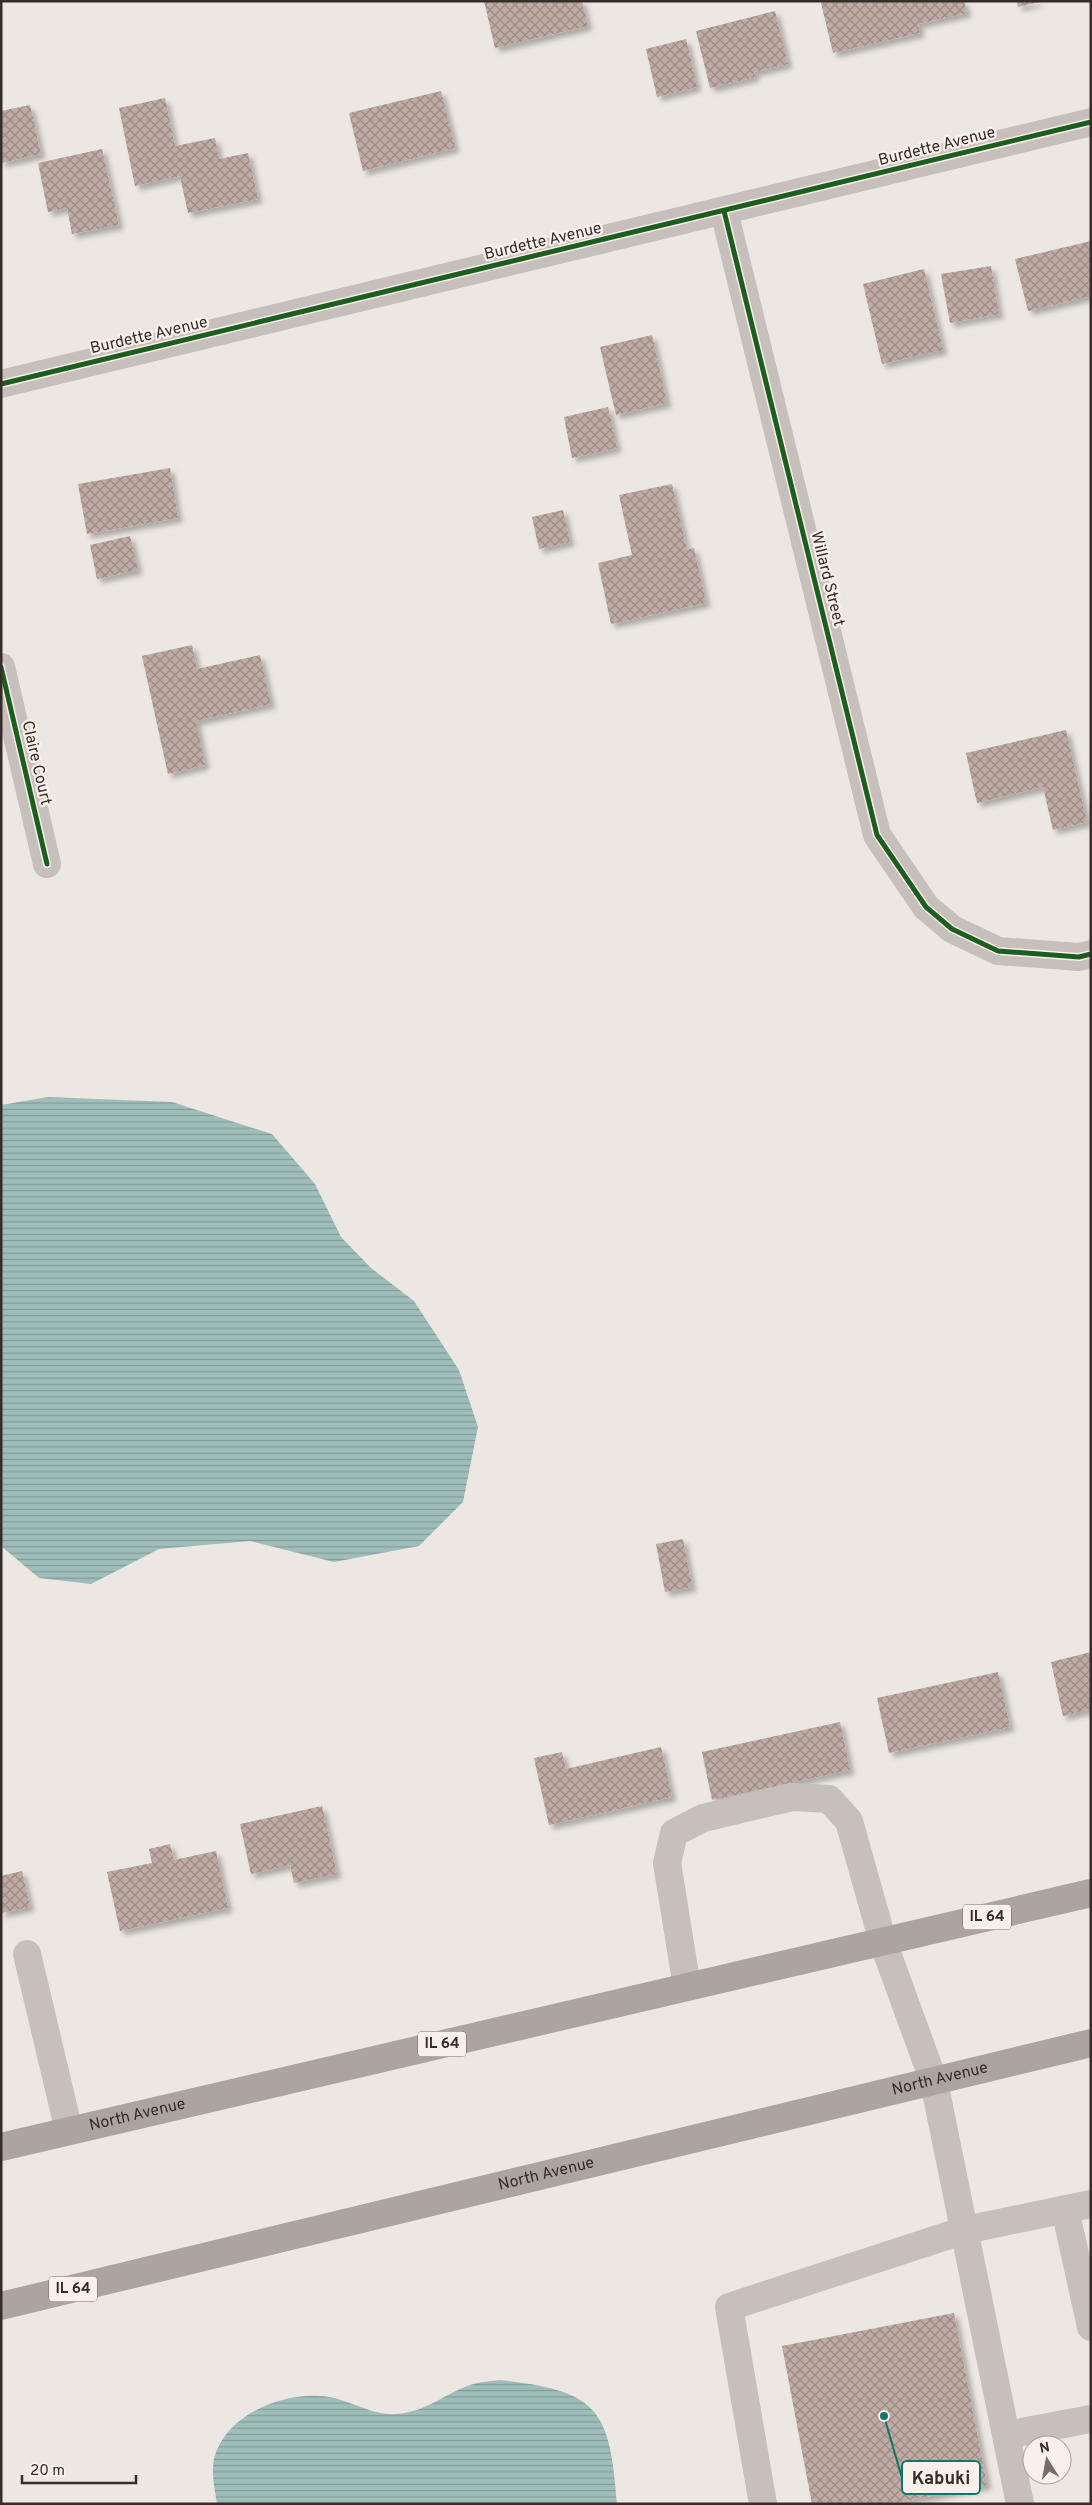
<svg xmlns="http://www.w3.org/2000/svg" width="1092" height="2505" font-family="Overpass,sans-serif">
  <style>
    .water { fill: url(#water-rules) }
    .building { fill: url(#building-cross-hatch); filter: url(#shadow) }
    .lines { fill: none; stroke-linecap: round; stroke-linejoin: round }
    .minor { stroke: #c6bfbb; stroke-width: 28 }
    .major { stroke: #aba4a0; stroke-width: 28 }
    .cycleway-casing { stroke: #f9f0ea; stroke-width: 8 }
    .cycleway { stroke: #1b5e20; stroke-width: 5 }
    .labels { text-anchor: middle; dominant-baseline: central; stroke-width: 4.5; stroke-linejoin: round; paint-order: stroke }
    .shield { fill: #f9f0ea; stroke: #706763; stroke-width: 1 }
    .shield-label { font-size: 15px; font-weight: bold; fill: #362c29 }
    .street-label { font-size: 16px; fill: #362c29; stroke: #f9f0ea }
    .leader { fill: none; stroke: #0f766e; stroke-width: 2 }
    .callout-dot { fill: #0f766e; stroke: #f9f0ea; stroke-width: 2 }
    .callout { fill: #f9f0ea; stroke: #0f766e; stroke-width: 2 }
    .callout-label { font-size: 18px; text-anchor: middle; font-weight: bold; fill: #362c29 }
  </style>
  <defs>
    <pattern id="water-rules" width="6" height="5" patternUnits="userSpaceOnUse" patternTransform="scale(1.25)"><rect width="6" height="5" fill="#9fbebb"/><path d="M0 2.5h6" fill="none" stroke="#829b98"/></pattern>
    <pattern id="building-cross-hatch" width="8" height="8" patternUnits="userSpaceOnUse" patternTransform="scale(1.25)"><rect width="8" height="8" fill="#bfaaa4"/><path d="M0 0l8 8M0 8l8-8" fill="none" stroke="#9c8b86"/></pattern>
    <filter id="shadow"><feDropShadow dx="4.5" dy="4.5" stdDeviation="2.5" flood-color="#0004"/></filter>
  </defs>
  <rect width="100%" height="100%" fill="#ece7e2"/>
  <!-- water -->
  <path class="water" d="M48,1097l124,5 100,32 43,50 26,53 30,31 43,33 45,69 19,57 -15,75 -44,44 -85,16 -84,-21 -91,8 -68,35 -52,-6 -38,-32v-441z
    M500,2380c97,11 110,27 117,124h-400c-2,-14 -6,-31 -3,-45 11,-43 65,-66 106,-63 27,1 50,20 77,18 28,-2 48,-20 73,-29 9,-3 21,-4 30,-5z"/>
  <!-- building -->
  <path class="building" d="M484,1h98l6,25 -93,22z
    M828,1h136l3,12 -49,11 2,9 -87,20 -12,-50z
    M1017,1h22v1l-21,5z
    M775,11l13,53 -34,8 1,5 -45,11 -14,-57z
    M686,39l11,48 -40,10 -11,-48z
    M441,91l14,57 -92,23 -14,-58z
    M165,98l10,48 40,-8 4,21 29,-6 10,46 -70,14 -8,-37 -45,10 -16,-78z
    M30,105l11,49 -40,9v-52z
    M102,149l17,76 -47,9 -5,-26 -19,4 -10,-49z
    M1091,241v55l-63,15 -13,-52z
    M991,266l8,48 -49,9 -9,-49z
    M924,269l19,81 -61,14 -19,-80z
    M652,335l15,68 -51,12 -16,-68z
    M608,407l9,41 -45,10 -8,-41z
    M170,468l8,50 -91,16 -9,-50z
    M672,484l15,66 7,-2 12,55 -95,21 -13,-61 34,-8 -13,-60z
    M563,510l7,32 -31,7 -7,-32z
    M130,536l8,34 -41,9 -7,-34z
    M192,645l5,24 63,-14 11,49 -75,17 9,44 -37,9 -26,-118z
    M1066,730l21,92 -34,8 -10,-43 -66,16 -11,-50z
    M683,1539l9,48 -27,5 -9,-48z
    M1091,1652v57l-28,7 -12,-54z
    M998,1672l12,55 -121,26 -12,-55z
    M840,1722l10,48 -138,30 -10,-48z
    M661,1747l11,50 -123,28 -15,-67 28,-6 4,17z
    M322,1806l15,68 -43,9 -4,-18 -39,9 -11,-50z
    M170,1844l4,16 42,-9 12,57 -108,23 -13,-59 45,-9 -3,-14z
    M22,1871l8,36 -29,6v-37z
    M954,2313l33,172 -98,19h-77l-30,-158z"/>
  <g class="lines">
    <!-- minor -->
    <path class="minor" d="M724,211l153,624 49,72 26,22 46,22 81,6 12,-3
      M1,384l1090,-262
      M1,667l46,197
      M27,1954l42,177
      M687,1987l-20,-124 7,-30 29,-15 89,-21 37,2 20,22 34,121 51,140 86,422
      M1065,2209l26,118
      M1006,2435l85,-16
      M763,2504l-34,-197 236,-77 126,-26"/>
    <!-- major -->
    <g class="major">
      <path id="s1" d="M1,2147l1090,-254"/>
      <path id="s2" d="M1,2306l1090,-263"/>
    </g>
    <defs>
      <path id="cycleway" d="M724,211l153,624 49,72 26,22 46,22 81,6 12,-3
        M1,384l1090,-262
        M1,667l46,197"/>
    </defs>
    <!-- cycleway casing -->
    <use href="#cycleway" class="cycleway-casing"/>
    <!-- cycleway -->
    <use href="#cycleway" class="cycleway"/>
  </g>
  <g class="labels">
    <!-- shield labels -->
    <g class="shield">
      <rect x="963" y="1904.5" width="48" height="25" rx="4"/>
      <rect x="418" y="2031.5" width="48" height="25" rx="4"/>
      <rect x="49" y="2276.5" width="48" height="25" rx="4"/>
    </g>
    <g class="shield-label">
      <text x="987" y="1917">IL 64</text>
      <text x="442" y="2044">IL 64</text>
      <text x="73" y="2289">IL 64</text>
    </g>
    <!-- street labels -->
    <g class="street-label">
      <text transform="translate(937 147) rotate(-14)">Burdette Avenue</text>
      <text transform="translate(543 242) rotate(-13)">Burdette Avenue</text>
      <text transform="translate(149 336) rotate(-13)">Burdette Avenue</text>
      <text transform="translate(827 579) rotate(76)">Willard Street</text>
      <text transform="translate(36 763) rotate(77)">Claire Court</text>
      <text stroke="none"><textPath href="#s2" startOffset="966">North Avenue</textPath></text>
      <text stroke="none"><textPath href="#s1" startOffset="140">North Avenue</textPath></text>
      <text stroke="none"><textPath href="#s2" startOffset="561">North Avenue</textPath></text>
    </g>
  </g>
  <!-- callouts -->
  <path class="leader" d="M884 2416L902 2478"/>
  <circle class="callout-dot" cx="884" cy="2416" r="5"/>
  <rect class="callout" x="902" y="2461" width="78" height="33" rx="5"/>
  <g class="callout-label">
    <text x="941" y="2484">Kabuki</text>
  </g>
  <!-- border -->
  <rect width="1092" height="2505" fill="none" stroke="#362c29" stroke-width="5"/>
  <!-- north arrow -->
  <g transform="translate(1047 2460) rotate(349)"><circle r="24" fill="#f9f0ea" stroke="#aba29d"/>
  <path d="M0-4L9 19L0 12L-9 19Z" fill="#766d6a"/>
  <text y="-8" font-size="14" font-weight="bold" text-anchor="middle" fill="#362c29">N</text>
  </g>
  <!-- scale -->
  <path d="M22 2475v8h114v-8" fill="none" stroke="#362c29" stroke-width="2.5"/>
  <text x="30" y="2475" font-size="15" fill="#362c29" stroke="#f9f0ea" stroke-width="4" paint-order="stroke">20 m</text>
</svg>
